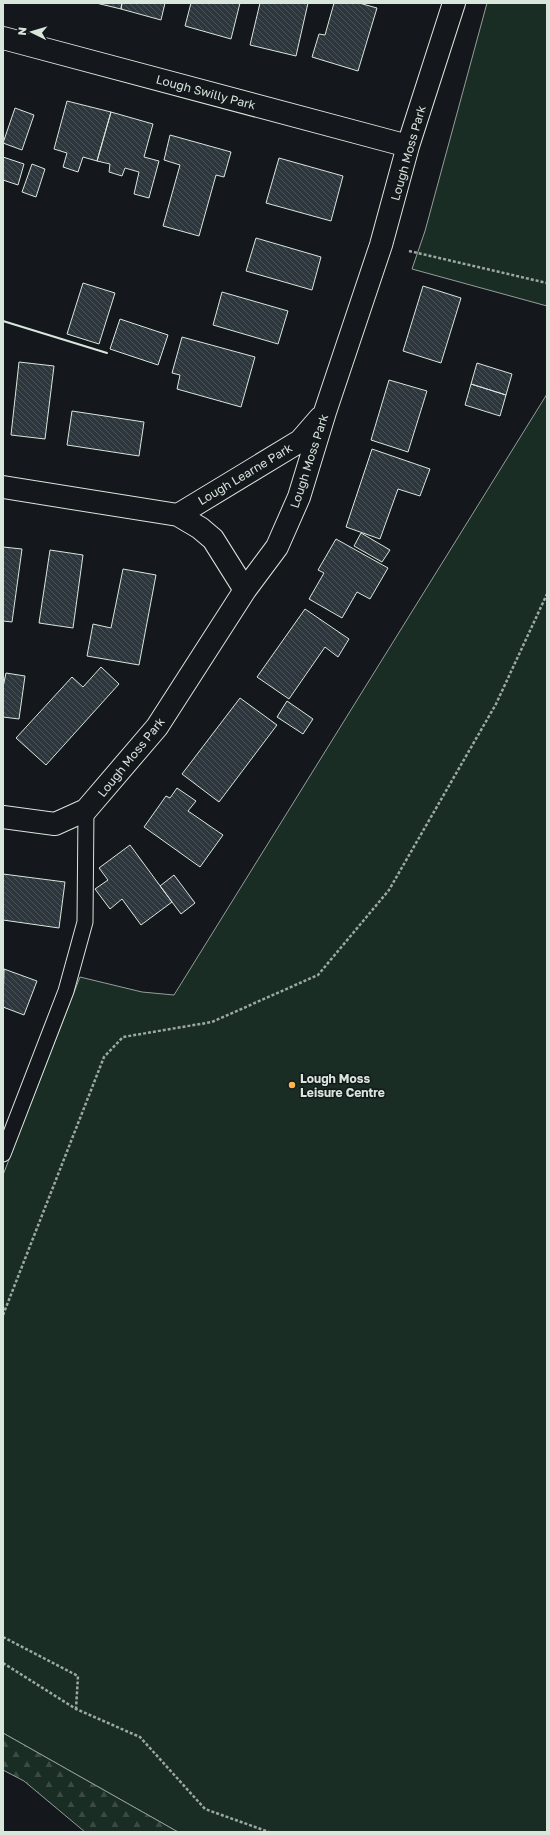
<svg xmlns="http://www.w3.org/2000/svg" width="550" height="1835" font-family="'Golos Text',sans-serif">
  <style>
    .grass { fill: #1a2d24; stroke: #939e99 }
    .forest { fill: url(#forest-firs); stroke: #939e99 }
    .building { fill: url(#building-back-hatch); stroke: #d8e6dc }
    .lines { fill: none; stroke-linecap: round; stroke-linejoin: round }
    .service-casing { stroke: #d8e6dc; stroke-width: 17 }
    .minor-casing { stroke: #d8e6dc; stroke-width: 24 }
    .path { stroke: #9da8a2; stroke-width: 2.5; stroke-dasharray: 3 2; stroke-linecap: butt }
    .service { stroke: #14181c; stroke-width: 15 }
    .minor { stroke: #14181c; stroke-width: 22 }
    .wall { stroke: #d8e6dc; stroke-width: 2 }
    .poi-dot { fill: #ffb74d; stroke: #14181c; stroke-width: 1.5 }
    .labels { text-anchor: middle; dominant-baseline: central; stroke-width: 3; stroke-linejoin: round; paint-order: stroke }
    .street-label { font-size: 12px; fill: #d8e6dc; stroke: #14181c }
    .poi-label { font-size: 12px; font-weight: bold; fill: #d8e6dc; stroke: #14181c; text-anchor: start }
  </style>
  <defs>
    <pattern id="forest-firs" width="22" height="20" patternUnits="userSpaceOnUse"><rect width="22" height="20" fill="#1a2d24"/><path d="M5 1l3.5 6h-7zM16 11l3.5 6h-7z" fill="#3b4b43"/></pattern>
    <pattern id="building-back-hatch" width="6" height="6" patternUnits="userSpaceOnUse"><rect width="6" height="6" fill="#2c363c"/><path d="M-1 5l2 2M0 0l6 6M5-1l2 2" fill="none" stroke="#4a5358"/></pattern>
  </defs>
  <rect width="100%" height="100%" fill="#14181c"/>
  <!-- grass -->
  <path class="grass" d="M487,3h60v303l-135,-37 13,-38z
    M547,394v1438h-369l-175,-99v-558l77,-198 62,15 32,3z"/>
  <!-- forest -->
  <path class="forest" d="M3,1734v-1l175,99h-93l-61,-51 -21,-11z"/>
  <!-- building -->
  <path class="building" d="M96,3h26l-1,6z
    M122,3h43l-4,17 -40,-11z
    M191,3h49l-9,36 -46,-13z
    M260,3h48l-12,53 -46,-11z
    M334,3h25l18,5 -19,63 -46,-14 7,-23 6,1z
    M67,101l44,11 -14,49 -14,-4 -5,15 -15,-5 4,-14 -13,-4z
    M15,108l19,7 -12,35 -19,-7z
    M111,112l42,12 -9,33 15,4 -10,37 -15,-4 5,-22 -14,-4 -3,8 -13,-4 1,-8 -13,-3z
    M170,135l61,17 -7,25 -8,-2 -17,61 -36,-10 17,-61 -16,-5z
    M3,157l21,7 -6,21 -15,-5z
    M279,158l64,18 -12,45 -65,-18z
    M32,164l13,5 -9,28 -14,-5z
    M256,238l65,19 -9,33 -66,-19z
    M83,283l32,10 -16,51 -32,-10z
    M423,286l38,12 -20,65 -38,-12z
    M222,292l66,19 -10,33 -65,-19z
    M120,319l48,16 -10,30 -48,-16z
    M182,337l73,20 -14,50 -64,-18 3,-14 -8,-2z
    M19,362l35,4 -9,73 -34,-4z
    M477,363l35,11 -6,21 -35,-11z
    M389,380l38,11 -19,61 -37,-12z
    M471,384l35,11 -6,21 -35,-11z
    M72,411l72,11 -5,34 -72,-11z
    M372,449l58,20 -10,27 -22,-7 -18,50 -34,-12z
    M361,533l29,17 -8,12 -28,-16z
    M336,539l52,29 -18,31 -13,-7 -15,26 -33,-19 15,-26 -6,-3z
    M3,547l19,2 -10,73 -9,-1z
    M50,550l33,5 -10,73 -34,-5z
    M123,569l33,6 -17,90 -52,-9 6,-32 18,4z
    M305,609l44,30 -11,18 -13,-10 -36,52 -32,-22z
    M101,667l18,17 -73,81 -30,-27 56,-61 11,10z
    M6,673l19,3 -6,43 -16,-2v-30z
    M240,698l37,27 -58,77 -37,-28z
    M287,701l26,18 -10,15 -26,-17z
    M177,788l19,13 -8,10 35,24 -23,32 -56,-40 22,-31 4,2z
    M130,845l42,57 -31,23 -19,-26 -12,10 -15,-20 13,-9 -9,-12z
    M3,874l62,8 -6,46 -56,-8z
    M174,875l21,28 -14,11 -21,-28z
    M4,969l33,12 -13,34 -21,-8z"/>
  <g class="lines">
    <defs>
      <path id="service" d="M3,1154l63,-163 19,-69 1,-112"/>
      <path id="minor" d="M3,38l405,108
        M3,487l175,28 22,13 13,11 32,51
        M178,515l122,-74 20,-23
        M3,817l52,7 31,-14 71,-83 88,-137 32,-43 22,-50 26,-85 56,-167 27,-99 46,-143"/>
    </defs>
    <!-- service casing -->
    <use href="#service" class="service-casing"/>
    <!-- minor casing -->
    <use href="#minor" class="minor-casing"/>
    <!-- path -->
    <path class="path" d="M409,251l138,32
      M3,1315l101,-258 19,-20 89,-15 106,-47 71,-85 107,-186 51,-110
      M3,1637l75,39 -2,33
      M3,1663l73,46 64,28 65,72 64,23"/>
    <!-- service -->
    <use href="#service" class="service"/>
    <!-- minor -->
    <use href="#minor" class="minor"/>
    <!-- wall -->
    <path class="wall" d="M3,321l104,32"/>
  </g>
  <!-- markers -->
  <circle class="poi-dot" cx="292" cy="1085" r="4"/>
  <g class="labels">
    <!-- street labels -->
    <g class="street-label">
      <text transform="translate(206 92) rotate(15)">Lough Swilly Park</text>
      <text transform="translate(408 153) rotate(-74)">Lough Moss Park</text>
      <text transform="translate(309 461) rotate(-72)">Lough Moss Park</text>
      <text transform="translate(245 474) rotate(-31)">Lough Learne Park</text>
      <text transform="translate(131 757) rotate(-51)">Lough Moss Park</text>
    </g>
    <!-- poi labels -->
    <g class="poi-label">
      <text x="300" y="1078">Lough Moss<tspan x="300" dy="14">Leisure Centre</tspan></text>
    </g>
  </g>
  <!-- border -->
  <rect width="550" height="1835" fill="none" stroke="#d8e6dc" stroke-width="8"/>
  <!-- north arrow -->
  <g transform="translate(32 32) rotate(275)" stroke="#14181c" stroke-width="3" paint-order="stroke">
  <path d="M0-3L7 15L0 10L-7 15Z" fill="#d8e6dc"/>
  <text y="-6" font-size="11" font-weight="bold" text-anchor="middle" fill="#d8e6dc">N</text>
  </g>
</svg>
